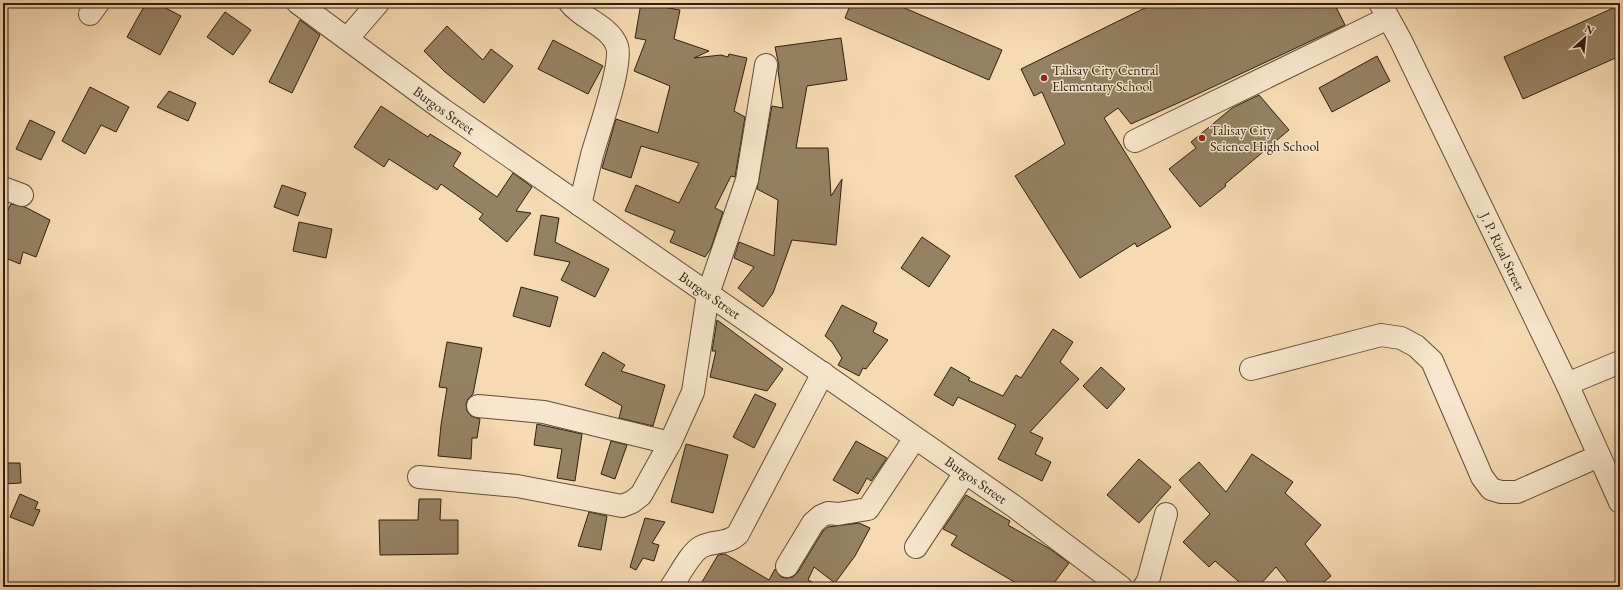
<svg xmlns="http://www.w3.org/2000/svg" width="1623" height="590" font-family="'EB Garamond',serif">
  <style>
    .building { fill: #958164; stroke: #2e200f }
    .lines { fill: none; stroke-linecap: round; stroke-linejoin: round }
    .minor-casing { stroke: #604e38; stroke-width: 24 }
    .minor { stroke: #f8e7ce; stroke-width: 22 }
    .poi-dot { fill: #8f2418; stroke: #f8e7ce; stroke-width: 1.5 }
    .labels { text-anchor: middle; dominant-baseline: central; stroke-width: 3; stroke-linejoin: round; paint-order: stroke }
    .poi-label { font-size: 14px; fill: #2e200f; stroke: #f8e7ce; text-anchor: start }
    .street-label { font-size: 14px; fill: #2e200f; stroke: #f8e7ce }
  </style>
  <rect width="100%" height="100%" fill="#f5dab3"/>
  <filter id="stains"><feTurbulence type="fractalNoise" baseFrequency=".005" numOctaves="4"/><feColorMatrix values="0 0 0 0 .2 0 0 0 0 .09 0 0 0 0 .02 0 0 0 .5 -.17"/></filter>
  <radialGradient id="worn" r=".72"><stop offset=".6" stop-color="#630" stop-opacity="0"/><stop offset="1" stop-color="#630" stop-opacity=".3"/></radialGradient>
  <!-- building -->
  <path class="building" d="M146,3h10l25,13 -21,39 -33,-18z
    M641,3l39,7 -6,29 35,12 -15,7 27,-3 7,2 1,-3 18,4 -13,53 11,6 -10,60 -4,-1 -16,32 8,4 -12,36 -6,9 -35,-15 5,-11 -50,-20 11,-26 43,18 20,-40 -58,-17 -10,32 -29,-10 14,-49 42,14 12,-47 -36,-15 12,-31 -11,-2z
    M851,3h42l109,47 -13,30 -144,-62z
    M1155,3h179l11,22 -158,74 -56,25 -13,-16 -14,10 67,109 -34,20 -2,-4 -55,35 -65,-102 50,-32 -23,-52 -8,4 -13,-27z
    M1620,5v51l-97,43 -19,-42z
    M225,12l26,18 -18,25 -26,-18z
    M300,20l20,15 -28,58 -23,-11z
    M447,26l36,34 8,-11 22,17 -29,37 -39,-31 -21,-21z
    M841,38l6,42 -40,6 -11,62h32l3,48 11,-17 -6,66 -44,-5 -19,53 -10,14 -25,-19 16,-21 -20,-9 5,-16 35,14 4,-56 -21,-11 15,-83 11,2 -5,-38 1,-4 -4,-19z
    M553,40l50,26 -15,28 -50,-25z
    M1377,56l13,25 -58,31 -13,-24z
    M90,87l39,20 -13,25 -15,-7 -16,29 -23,-13z
    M169,91l27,12 -8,18 -31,-14z
    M1259,95l30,35 -64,54 1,2 -26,21 -31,-38 27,-21 -5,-6 41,-34z
    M381,106l47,31 2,-3 31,19 -8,13 44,31 16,-24 19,14 -16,24 15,2 -24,29 -28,-23 4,-5 -42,-30 -4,6 -48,-31 -5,8 -30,-20z
    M30,120l25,12 -14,28 -25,-11z
    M282,185l24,8 -8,23 -24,-9z
    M11,204l14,3 25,13 -14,37 -13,-5 -3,12 -17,-7v-38z
    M541,215l18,3 -4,24 54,27 -14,28 -34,-17 9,-18 -36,-7z
    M299,222l33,7 -6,29 -33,-7z
    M922,237l28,19 -21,31 -28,-19z
    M521,287l37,10 -8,30 -37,-11z
    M842,305l35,18 -4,9 15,8 -22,29 -3,-1 -4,8 -21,-11 4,-7 -10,-16 -7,-6z
    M717,320l66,49 -16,22 -57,-14 6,-26h-4z
    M1053,329l20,13 -13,20 19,17 -49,53 13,6 -8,16 16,8 -9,19 -44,-22 18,-34 -58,-28 -5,9 -19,-11 17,-28 19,11 -2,2 35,16 13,-21 5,3z
    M447,342l35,6 -9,46 -5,5 -2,5 1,7 4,5 9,3 -3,19h-5l-1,21 -33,-3 3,-31 6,-37 -8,-1z
    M603,352l22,13 -4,6 44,14 -12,41 -34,-8 3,-12 -37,-21z
    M1101,367l24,22 -18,20 -24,-23z
    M755,394l21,10 -22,44 -21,-11z
    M537,424l45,10 -7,47 -18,-3 5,-29 -28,-4z
    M611,441l16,4 -12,34 -14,-5z
    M856,441l31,17 -16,23 -4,-3 -9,16 -25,-14z
    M686,444l42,11 -15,58 -42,-11z
    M1252,454l41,28 -8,11 36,32 -16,19 26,32 -13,11h-26l-16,-20 -18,20h-13l-30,-26 -6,6 -26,-25 27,-28 -31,-34 20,-18 27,30z
    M1139,459l32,28 -32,36 -32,-28z
    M3,463h17l1,20 -18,1z
    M20,494l18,8 -3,7 5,1 -7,16 -23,-9z
    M966,495l44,26 -2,4 42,24 19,14 -18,24h-28l-72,-42 6,-9 -14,-7z
    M419,499h22l-1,21h18v34l-78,1 -1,-35h39z
    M589,512l18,4 -6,34 -23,-4z
    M645,518l20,4 -13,21 7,2 -5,16 -11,-3 -7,12 -6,-3z
    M859,523l11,5 -15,28 -20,27 -21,-16 -6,13 14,7h-123l19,-32 7,-1 44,26 6,-11 6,8 5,1 7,-1 5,-5 25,-41 5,-4z"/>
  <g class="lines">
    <defs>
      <g id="minor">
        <path id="s1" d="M298,3l144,106 573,398 106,80"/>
        <path d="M570,3c12,16 40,23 47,43 6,19 -19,87 -25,109 -4,16 -8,34 -12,50"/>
        <path id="s2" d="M1380,3l20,36 167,345 53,118"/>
        <path d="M90,14l8,-11"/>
        <path d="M347,39l31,-36"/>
        <path d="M1135,141l253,-123"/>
        <path d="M3,188l19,7"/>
        <path d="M1251,369l130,-34 20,3 15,8 16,15 50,116 9,12 10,3h16l82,-36"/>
        <path d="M1567,384l53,-22"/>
        <path d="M478,406l66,6 126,31"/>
        <path d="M419,477l98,9 105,20 10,-4 9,-7 29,-52 23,-51 15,-98 39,-114 19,-115"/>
        <path d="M916,547l49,-74"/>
        <path d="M787,566l26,-43 8,-7 7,-3 10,1 30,-5 47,-71"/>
        <path d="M671,587c8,-11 19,-34 30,-40 13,-7 26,-2 37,-13l85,-161"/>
        <path d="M1144,587l4,-6 18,-67"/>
      </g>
    </defs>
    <!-- minor casing -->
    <use href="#minor" class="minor-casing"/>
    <!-- minor -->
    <use href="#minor" class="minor"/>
  </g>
  <!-- markers -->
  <g class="poi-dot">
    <circle cx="1044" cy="78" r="4"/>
    <circle cx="1202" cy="138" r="4"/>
  </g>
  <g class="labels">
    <!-- poi labels -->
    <g class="poi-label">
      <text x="1052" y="70">Talisay City Central<tspan x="1052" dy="16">Elementary School</tspan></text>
      <text x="1210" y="130">Talisay City<tspan x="1210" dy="16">Science High School</tspan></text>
    </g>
    <!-- street labels -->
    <g class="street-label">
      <text stroke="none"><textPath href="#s1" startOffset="181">Burgos Street</textPath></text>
      <text stroke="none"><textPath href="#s2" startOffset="277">J. P. Rizal Street</textPath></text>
      <text stroke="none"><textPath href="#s1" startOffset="505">Burgos Street</textPath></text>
      <text stroke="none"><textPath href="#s1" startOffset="829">Burgos Street</textPath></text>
    </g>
  </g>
  <!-- margin -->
  <rect width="1623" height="590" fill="none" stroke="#f5dab3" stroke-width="16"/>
  <rect x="4" y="4" width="1615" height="582" fill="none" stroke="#2e200f" stroke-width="2"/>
  <rect x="8" y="8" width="1607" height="574" fill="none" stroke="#2e200f"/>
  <!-- north arrow -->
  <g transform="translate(1585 38) rotate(27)" stroke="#f8e7ce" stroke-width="3" paint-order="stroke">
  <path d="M0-3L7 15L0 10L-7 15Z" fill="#2e200f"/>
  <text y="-6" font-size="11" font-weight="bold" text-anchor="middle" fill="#2e200f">N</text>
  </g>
  <rect width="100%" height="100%" filter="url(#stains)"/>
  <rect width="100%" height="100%" fill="url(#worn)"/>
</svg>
